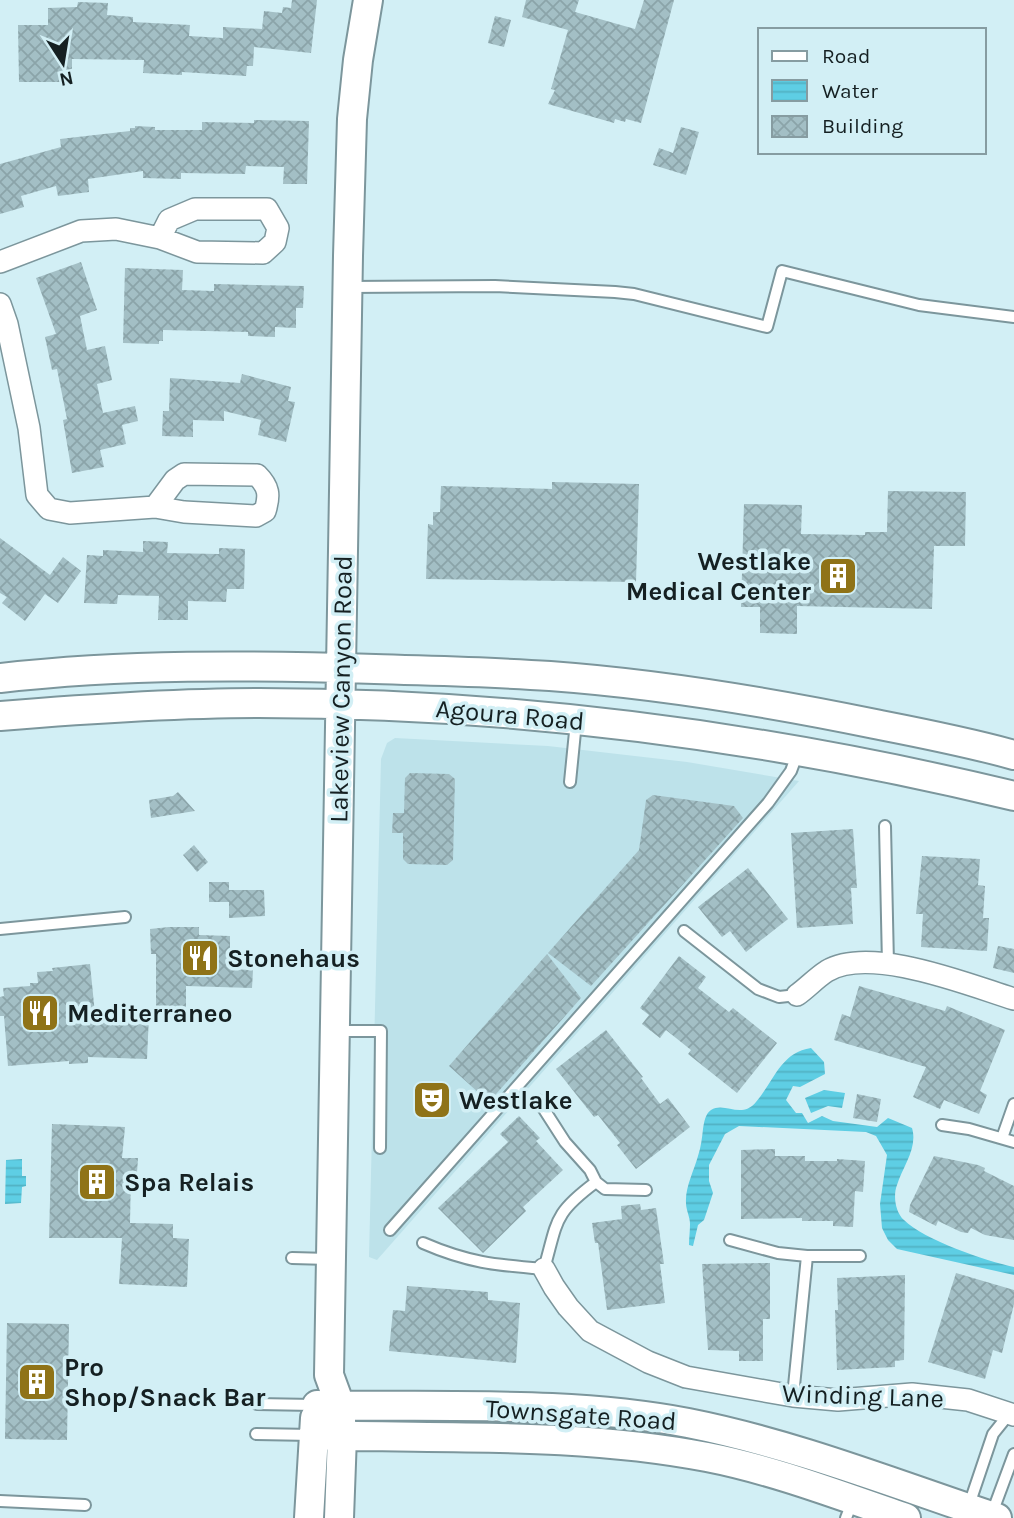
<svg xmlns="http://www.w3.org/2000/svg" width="1014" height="1518" font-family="Karla,sans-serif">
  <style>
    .built { fill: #bde2ea }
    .water { fill: url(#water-rules) }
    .building { fill: url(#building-cross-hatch) }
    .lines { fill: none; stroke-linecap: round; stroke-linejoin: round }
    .lane-casing { stroke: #7c969c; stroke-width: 14 }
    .street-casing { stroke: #7c969c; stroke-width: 24 }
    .secondary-casing { stroke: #7c969c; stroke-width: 32 }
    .lane { stroke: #fff; stroke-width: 10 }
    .street { stroke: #fff; stroke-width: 21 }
    .secondary { stroke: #fff; stroke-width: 28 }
    .labels { text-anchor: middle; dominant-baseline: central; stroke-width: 7; stroke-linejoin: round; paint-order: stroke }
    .poi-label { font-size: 26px; font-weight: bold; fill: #152022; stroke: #d2eff5; text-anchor: start }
    .street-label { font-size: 26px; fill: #152022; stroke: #d2eff5 }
  </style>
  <defs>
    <pattern id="water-rules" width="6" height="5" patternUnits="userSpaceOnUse" patternTransform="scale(1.75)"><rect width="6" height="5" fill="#5ecee4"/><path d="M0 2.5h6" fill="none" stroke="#51b1c3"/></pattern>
    <pattern id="building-cross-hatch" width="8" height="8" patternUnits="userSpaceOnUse" patternTransform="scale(1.75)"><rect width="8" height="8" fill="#a3bfc5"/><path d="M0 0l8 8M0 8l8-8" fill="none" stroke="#8ba4a9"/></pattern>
  </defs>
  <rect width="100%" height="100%" fill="#d2eff5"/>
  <!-- built -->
  <path class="built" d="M395,738l153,8 139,16 112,19 -422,479 -8,-3 12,-498 6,-16z"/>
  <!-- water -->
  <path class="water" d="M811,1048l13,14 1,12 -25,13 -7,-1 -7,14 10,13h6l6,10 14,-7 11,5 44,6 11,-9 24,10c6,20 -9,38 -15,57 -4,10 -2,27 7,35 20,20 82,41 110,47v8l-117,-26 -9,-9 -6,-12 -2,-24 7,-49 -11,-19 -10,-4 -127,-6 -14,8 -16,31v16l4,12 -9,27 -6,5 -5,21 -4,-1c0,-7 1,-14 1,-21 0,-7 -4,-14 -4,-21 -1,-16 8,-32 12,-47 3,-9 4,-18 5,-27 1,-6 2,-15 8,-19 14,-9 30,10 45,-8 18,-21 25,-50 55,-54z
    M824,1090l21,3 -3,15 -14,-2 -17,7 -6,-15z
    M22,1159v17h4v10l-4,1 -1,16 -16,1 1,-44z"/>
  <!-- building -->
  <path class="building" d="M292,0h25l-6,53 -57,-6 -1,19h-6l-1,10 -64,-4v3l-39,-2 1,-13 -72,-1v23h-53l-1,-57h30v-17l29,-1 1,-5 30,1 -1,12 26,2v5l57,3 -1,11 34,2v-11l39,2 2,-18 18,2 1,-6 8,1z
    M526,0h53l-4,12 60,17 9,-29h30l-33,123 -15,-4 -1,3 -10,-3 -1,4 -66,-19 7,-14 -4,-1 17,-59 -46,-13z
    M495,16l16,4 -7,27 -16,-4z
    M254,120l55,1 -2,63h-24l1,-17 -38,-1 -1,8 -64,-1v6l-38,-1v-7l-55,8 1,13 -31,4 -2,-10 -35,10 3,11 -24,7v-50l61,-17 -1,-8 70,-8v-3h5v-2l20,1v3h47v-8l52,1z
    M681,127l18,5 -13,43 -33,-10 6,-17 14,5z
    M81,262l16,48 -17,6 7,34 18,-4 7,34 -15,4 6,29 32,-7 3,15 -16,4 4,19 -26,6 4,17 -32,6 -9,-53 4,-1 -10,-50 -5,1 -7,-33 11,-3 -20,-56z
    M125,268l58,2 -1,20 32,1v-7l90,2 -1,22h-7v20l-21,-1v10l-27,-1v-4l-85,-2v11h-4v3l-36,-1z
    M242,374l49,13 -3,14 7,1 -9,40 -28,-7 3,-15 -37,-9v10l-31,-1v17l-31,-1 1,-25h6l1,-33 70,5z
    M552,482l87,2 -3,98 -210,-3 2,-55 5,1v-13h7l1,-26 111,3z
    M888,491l78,1 -1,54h-31l-2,63 -135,-3v28l-37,-1v-26h-19l3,-103 58,1 -1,29 64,1v-3h22z
    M0,538l50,37 13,-18 18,14 -23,32 -13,-9 -20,27 -23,-18 5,-6 -7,-4z
    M143,541l25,1 -1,11 52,1v-6l26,1 -1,40h-17l-1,13 -38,-1v19h-30l1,-24 -41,-1 -1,9 -33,-1 3,-48 16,1v-6l40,2z
    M410,773l39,1 6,5 -2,81 -6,5 -39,-1 -5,-5v-26h-11l1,-20h11l1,-35z
    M178,792l17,19 -44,7 -2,-18 24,-4z
    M653,795l81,11 9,12 -152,168 -43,-33 91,-103 7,-50z
    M853,829l4,59h-6l2,36 -56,4 -6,-95z
    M194,845l14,17 -11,10 -14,-17z
    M922,856l58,3 -2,26 7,1 -2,32h6l-2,33 -66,-4 2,-33h-7z
    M748,868l40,51 -42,33 -16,-21 -8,6 -24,-30z
    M209,882h20v8h35l1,26 -36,2v-16h-20z
    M169,927h30v8l31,1v33l23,1 -1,18 -66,-2v22l-30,-1v-53h-5l-1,-25z
    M998,946l16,3v24l-21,-5z
    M547,954l34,44 -92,104 -40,-36z
    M679,956l27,21 -8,11 31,24 4,-4 44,35 -40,50 -49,-39 3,-4 -25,-20 -6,8 -18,-14 7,-9 -9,-7z
    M90,964l5,50 54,1 -2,44 -59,-2v6l-19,1v-3l-61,5 -4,-50h-4v-19l4,-1 -1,-8 27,-2v-3h8l-1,-11 16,-1 -1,-3z
    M859,986l86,25 2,-5 58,24 -25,61 7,4 -8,19 -35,-14 -4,9 -27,-12 13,-30 -92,-27 8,-26 8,3z
    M606,1030l37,47 -2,1 19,26 8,-6 22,29 -54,42 -19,-24 3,-2 -22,-28 -4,2 -38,-48z
    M857,1094l24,5 -4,23 -24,-4z
    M519,1116l21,22 -4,3 27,29 -40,37 3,4 -43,42 -45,-45 70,-66 -8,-8z
    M52,1124l73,3 -3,31h16l-1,15 -6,1 -1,49 43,1v14l16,1 -2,48 -68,-3 3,-46h-73z
    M775,1149v7h30v5h32v-2l28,2 -2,31 -8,-1 -2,36 -20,-1v-5h-31v-3l-61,1v-69z
    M934,1156l44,9 7,3 -1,3 30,15v54l-29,-5 -14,-7 -3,5 -7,-1 -23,-11 -2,5 -27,-14 1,-7z
    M640,1204l1,6 15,-2 8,56h-4l5,39 -58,7 -9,-67h-3l-3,-20 30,-4 -1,-13z
    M770,1263v56h-7v42h-24v-10l-31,-1 -6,-86z
    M956,1273l58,17v14l-12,49 -9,-3 -8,29 -57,-17z
    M905,1275l-1,85 -9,1v6l-58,3 -2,-60h3l-1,-32z
    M407,1286l81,6v8l32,3 -4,60 -127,-12 4,-41 12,1z
    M7,1323l62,1 -2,116 -62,-1z"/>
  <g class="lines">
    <defs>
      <path id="lane" d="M348,287l147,-1 120,6 19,2 133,33 15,-56 137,34 95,12
        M570,782l6,-60
        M885,826l3,138
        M0,929l125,-12
        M684,931l74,58 21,8 18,-2
        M337,1031h44l-1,117
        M538,1100l27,42 25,28 6,12 9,7 41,1
        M942,1125l27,4 45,13
        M1002,1138l12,-34
        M390,1230l378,-427 23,-32 7,-19
        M730,1240l48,13 29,3h53
        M423,1243c46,20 73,22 121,26 14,-49 9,-55 52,-87
        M292,1258l37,1
        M793,1396l14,-140
        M257,1404l57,1
        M256,1434l56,1
        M0,1501l85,4
        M968,1508l25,-74 16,-20
        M991,1516l23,-62
        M846,1518l7,-18"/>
      <path id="street" d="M0,262l81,-31 35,-2 44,9 37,14 66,1 12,-11 3,-14 -11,-19h-72l-26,11 -9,18
        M0,304l7,20 22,104 8,67 12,14 21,4 85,-6 29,5 72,4 9,-5c5,-16 4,-24 -8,-36l-73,-1 -9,6 -20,27
        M797,995c10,-7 19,-17 30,-24 43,-26 142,14 187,28
        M544,1269l10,18 14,20 22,24 58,31 38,15 107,19 45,4 74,-6 56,6 46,15"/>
      <path id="secondary" d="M0,678c124,-14 251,-13 375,-9 59,2 117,3 175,7 109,8 218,26 325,48 46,9 93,18 139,31
        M0,716c86,-7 172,-13 259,-13 255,0 507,33 755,93
        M317,1405c124,3 249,-5 371,18 106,21 207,61 309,95
        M313,1435c131,4 264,-3 394,22 67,13 134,39 199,61
        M309,1518l6,-100
        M339,1518l3,-82 -2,-31 -11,-30 19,-1119 4,-137 6,-59 10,-60"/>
    </defs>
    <!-- lane casing -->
    <use href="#lane" class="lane-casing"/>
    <!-- street casing -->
    <use href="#street" class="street-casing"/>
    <!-- secondary casing -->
    <use href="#secondary" class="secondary-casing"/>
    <!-- lane -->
    <use href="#lane" class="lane"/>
    <!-- street -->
    <use href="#street" class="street"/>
    <!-- secondary -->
    <use href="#secondary" class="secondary"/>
  </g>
  <!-- icons -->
  <defs>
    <symbol id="building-square" viewBox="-11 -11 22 22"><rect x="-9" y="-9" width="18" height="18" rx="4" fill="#8f7318" stroke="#d2eff5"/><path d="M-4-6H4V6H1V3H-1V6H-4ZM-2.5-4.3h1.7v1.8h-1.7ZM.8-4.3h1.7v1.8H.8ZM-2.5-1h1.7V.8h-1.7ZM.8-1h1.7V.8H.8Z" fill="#fff"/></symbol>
    <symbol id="restaurant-square" viewBox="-11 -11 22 22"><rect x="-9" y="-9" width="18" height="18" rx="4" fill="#8f7318" stroke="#d2eff5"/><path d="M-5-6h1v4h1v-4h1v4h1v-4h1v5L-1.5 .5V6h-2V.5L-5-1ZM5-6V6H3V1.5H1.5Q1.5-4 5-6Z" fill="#fff"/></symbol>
    <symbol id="theatre-square" viewBox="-11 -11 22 22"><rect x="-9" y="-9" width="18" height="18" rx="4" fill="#8f7318" stroke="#d2eff5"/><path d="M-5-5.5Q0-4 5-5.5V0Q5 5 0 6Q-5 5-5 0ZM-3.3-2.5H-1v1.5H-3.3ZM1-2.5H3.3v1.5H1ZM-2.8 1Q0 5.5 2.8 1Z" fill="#fff"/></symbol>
  </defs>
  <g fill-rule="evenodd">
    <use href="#building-square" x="816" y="554" width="44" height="44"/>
    <use href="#restaurant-square" x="178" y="936" width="44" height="44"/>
    <use href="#restaurant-square" x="18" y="991" width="44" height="44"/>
    <use href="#theatre-square" x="410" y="1078" width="44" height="44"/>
    <use href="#building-square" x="75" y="1160" width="44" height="44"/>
    <use href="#building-square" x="15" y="1360" width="44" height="44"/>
  </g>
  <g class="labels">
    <!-- poi labels -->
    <g class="poi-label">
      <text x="811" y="561" text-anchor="end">Westlake<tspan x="811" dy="30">Medical Center</tspan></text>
      <text x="227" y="958">Stonehaus</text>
      <text x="67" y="1013">Mediterraneo</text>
      <text x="459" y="1100">Westlake</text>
      <text x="124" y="1182">Spa Relais</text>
      <text x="64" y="1367">Pro<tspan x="64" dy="30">Shop/Snack Bar</tspan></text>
    </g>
    <!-- street labels -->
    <g class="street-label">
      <text transform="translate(341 689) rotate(-89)">Lakeview Canyon Road</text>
      <text transform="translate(510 715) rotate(5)">Agoura Road</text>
      <text transform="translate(863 1396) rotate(2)">Winding Lane</text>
      <text transform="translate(581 1415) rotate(4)">Townsgate Road</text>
    </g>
  </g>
  <!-- legend -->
  <rect x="758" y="28" width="228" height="126" fill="#d2eff5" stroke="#869ca1" stroke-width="2"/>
  <rect x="772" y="51" width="35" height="10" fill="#ffffff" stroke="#869ca1" stroke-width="2"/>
  <text x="822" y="63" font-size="21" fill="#152022">Road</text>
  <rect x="772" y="80" width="35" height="21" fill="url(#water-rules)" stroke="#869ca1" stroke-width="2"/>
  <text x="822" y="98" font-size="21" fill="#152022">Water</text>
  <rect x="772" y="116" width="35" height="21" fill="url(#building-cross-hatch)" stroke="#869ca1" stroke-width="2"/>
  <text x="822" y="133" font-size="21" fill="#152022">Building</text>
  <!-- north arrow -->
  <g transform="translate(63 63) rotate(168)" stroke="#d2eff5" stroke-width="5" paint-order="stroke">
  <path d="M0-5L12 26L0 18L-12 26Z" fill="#152022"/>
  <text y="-10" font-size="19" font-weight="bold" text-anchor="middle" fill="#152022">N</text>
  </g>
</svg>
